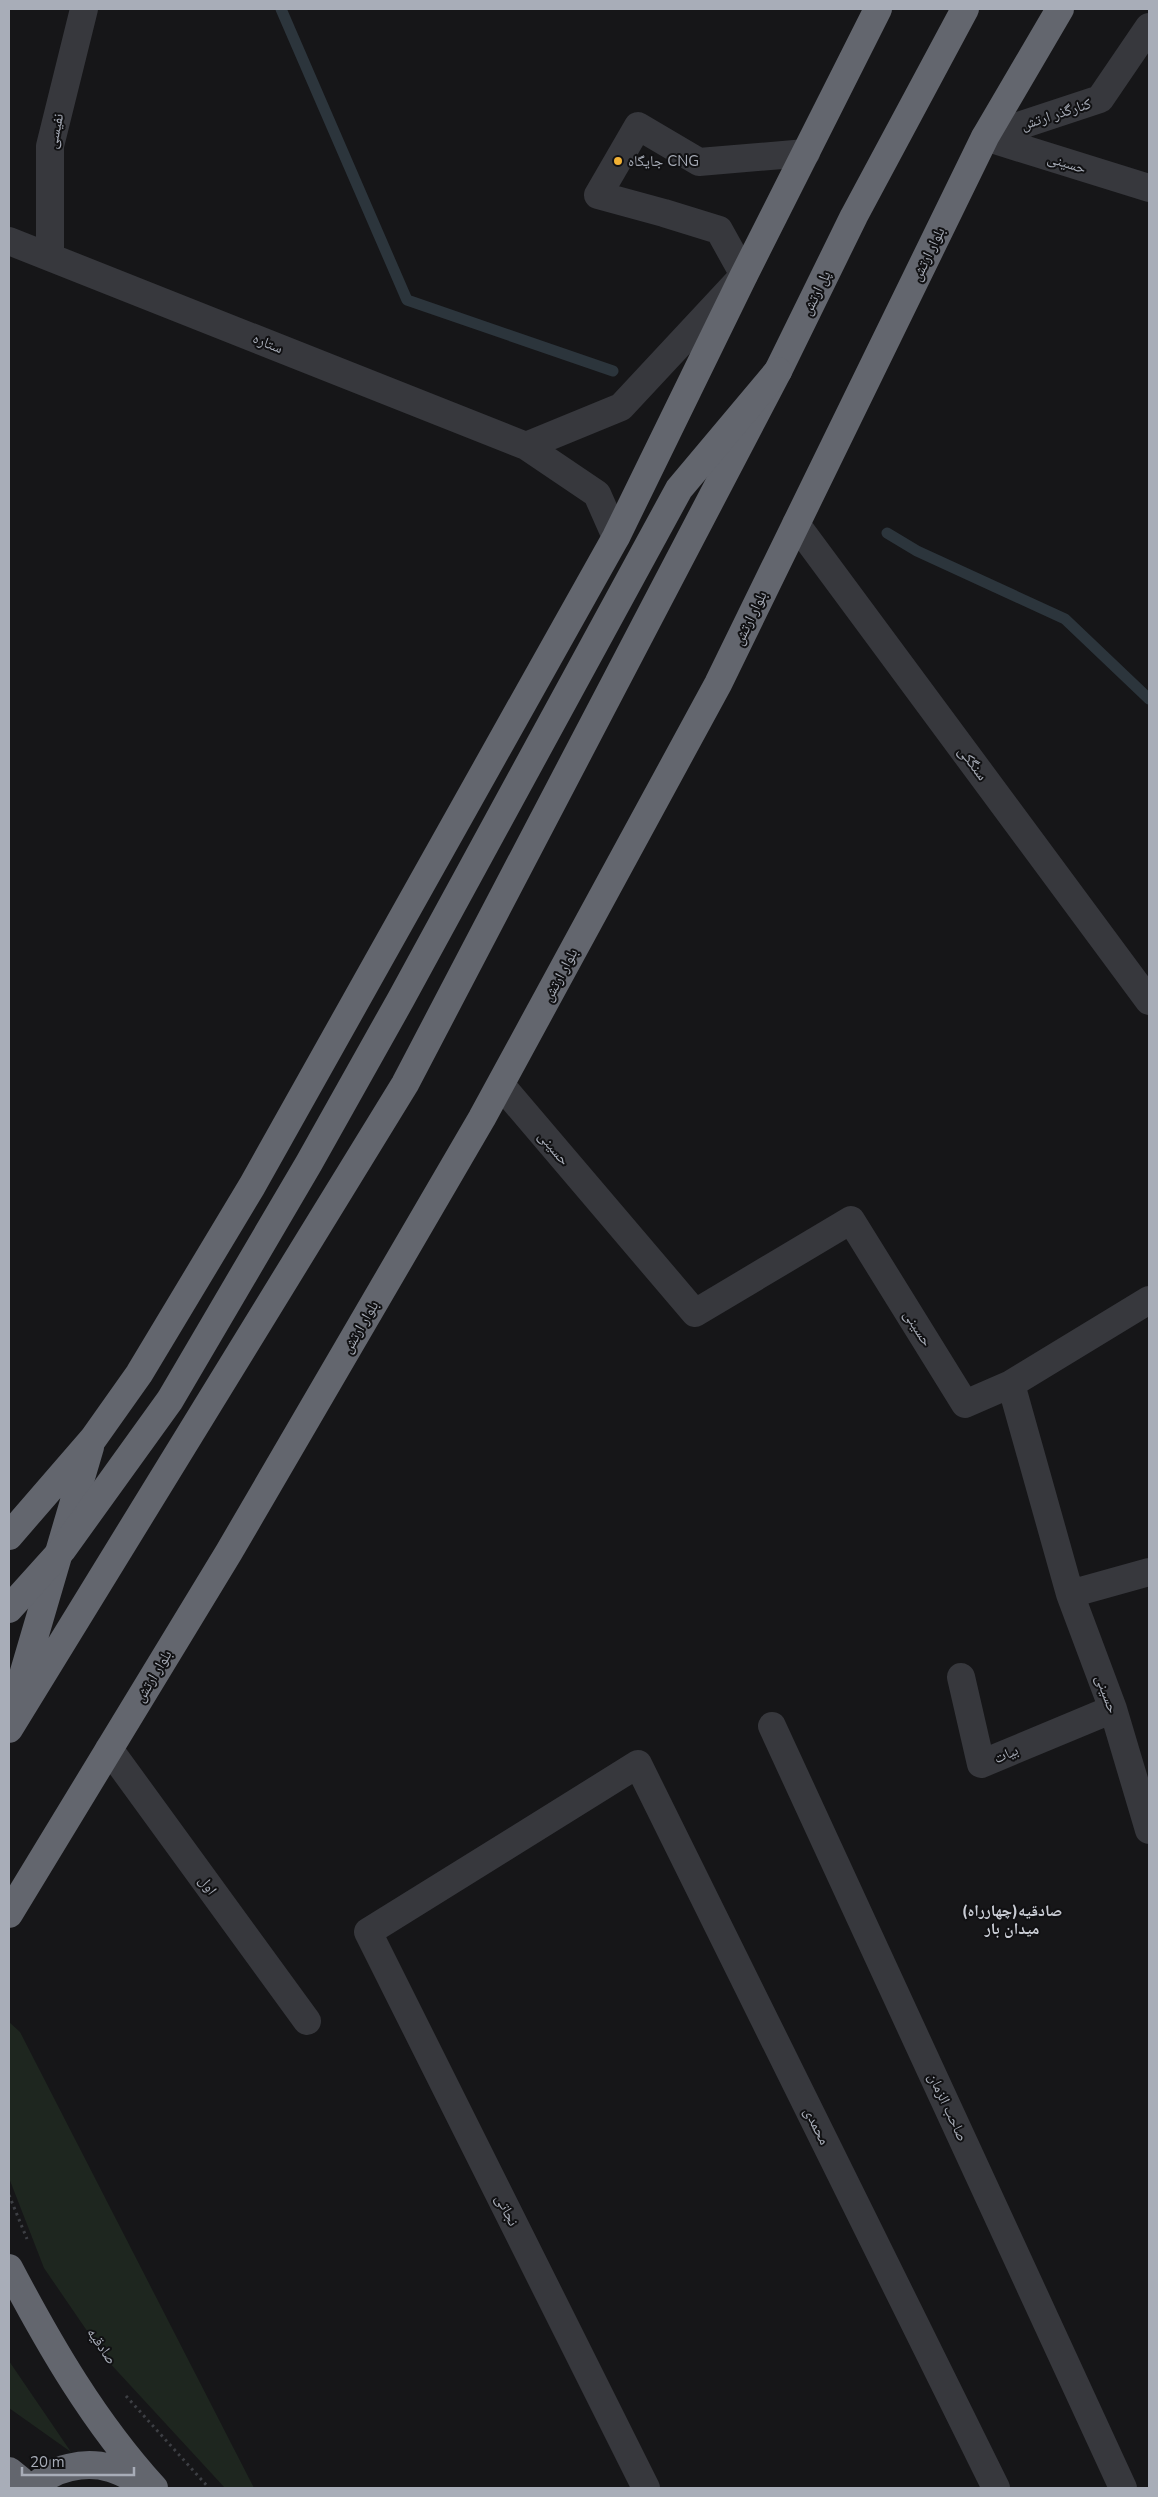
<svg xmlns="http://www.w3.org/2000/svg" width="1158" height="2497" font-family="'Nunito Sans','Noto Naskh Arabic',sans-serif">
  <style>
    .green { fill: #1e261f }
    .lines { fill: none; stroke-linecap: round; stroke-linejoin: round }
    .stream { stroke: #2c353c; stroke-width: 11 }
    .path { stroke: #3d3f44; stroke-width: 3; stroke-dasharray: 2.5 4; stroke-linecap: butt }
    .minor { stroke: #37383d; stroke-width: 28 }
    .highway { stroke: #63666e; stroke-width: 28 }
    .highway-bridge { stroke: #63666e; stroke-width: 28 }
    .poi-dot { fill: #f2b134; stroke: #111113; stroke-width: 2 }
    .labels { text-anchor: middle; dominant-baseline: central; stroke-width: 4; stroke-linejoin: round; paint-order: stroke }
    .street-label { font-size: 15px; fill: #a8adb8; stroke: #111113 }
    .poi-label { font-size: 15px; fill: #a8adb8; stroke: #111113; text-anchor: start }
    .neighbourhood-label { font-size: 16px; font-weight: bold; fill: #c9ccd4; stroke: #111113 }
  </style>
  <rect width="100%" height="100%" fill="#161618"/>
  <!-- green -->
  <path class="green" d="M9,2022l11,10 234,456h-29l-118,-128 -63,-92 -35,-90z
    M9,2361l62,91 -62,-44z"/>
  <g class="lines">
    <!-- stream -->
    <path class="stream" d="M281,9l126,291 206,71
      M887,533l30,18 148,68 84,80"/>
    <!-- path -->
    <path class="path" d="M9,2195l18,44
      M126,2396l83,92"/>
    <!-- minor -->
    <path class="minor" d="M985,137l115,-38 49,-72
      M985,137l164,51
      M9,241l517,205 71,48 19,43
      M50,257v-111l34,-137
      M526,446l95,-39 123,-132 -25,-45 -55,-17 -66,-18 40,-69 61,36 107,-9
      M796,524l353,477
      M501,1085l194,228 156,-93 114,184 46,-20 138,-84
      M1011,1384l59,210 43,115 36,121
      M1070,1594l79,-22
      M961,1677l20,87 132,-55
      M772,1726l351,762
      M109,1749l198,272
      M646,2488l-278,-556 270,-168 358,724"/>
    <!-- highway -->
    <path class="highway" d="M9,1536l84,-97 46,-65 113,-188 364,-649 128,-262 134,-266
      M16,1699l74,-252
      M9,1729l396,-645 373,-713 76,-155 111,-207
      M9,1914l220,-362 253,-434 236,-434 267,-547 75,-128
      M9,2268c41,78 85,154 145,220
      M9,2471l21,17
      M35,2488c16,-21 51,-27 75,-20 12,4 24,10 36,16"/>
    <!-- highway-bridge -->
    <path class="highway-bridge" d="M9,1609l53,-59 108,-150 139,-237 92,-164 278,-510 99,-118"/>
  </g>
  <!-- markers -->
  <circle class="poi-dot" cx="618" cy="161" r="5"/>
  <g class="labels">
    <!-- street labels -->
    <g class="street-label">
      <text transform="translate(1056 114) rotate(-18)">کنارگذر ارتش</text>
      <text transform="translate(55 131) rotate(-79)">نفیسی</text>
      <text transform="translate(1067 163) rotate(17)">حسینی</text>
      <text transform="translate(928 254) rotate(-64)">بلوار ارتش</text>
      <text transform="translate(816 293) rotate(-64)">پل ارتش</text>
      <text transform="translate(268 343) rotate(22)">ستاره</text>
      <text transform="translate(750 618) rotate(-64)">بلوار ارتش</text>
      <text transform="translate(973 763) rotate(53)">سنگکی</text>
      <text transform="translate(560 975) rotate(-62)">بلوار ارتش</text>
      <text transform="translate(554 1148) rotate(50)">حسینی</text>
      <text transform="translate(360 1327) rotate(-60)">بلوار ارتش</text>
      <text transform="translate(918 1328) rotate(58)">حسینی</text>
      <text transform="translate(153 1676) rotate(-59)">بلوار ارتش</text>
      <text transform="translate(1107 1694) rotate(70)">حسینی</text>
      <text transform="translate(1006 1754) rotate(-23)">بیات</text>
      <text transform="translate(208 1885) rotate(54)">اول</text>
      <text transform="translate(948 2107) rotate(65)">صاحب الزمان</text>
      <text transform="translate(817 2126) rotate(64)">محمدی</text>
      <text transform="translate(507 2210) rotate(63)">نجاتی</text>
      <text transform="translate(102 2346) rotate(56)">صادقیه</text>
    </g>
    <!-- poi labels -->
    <g class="poi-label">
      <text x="628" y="161">جایگاه CNG</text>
    </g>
    <!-- neighbourhood labels -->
    <g class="neighbourhood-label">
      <text x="1012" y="1911">(صادقیه(چهارراه<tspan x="1012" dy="18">میدان بار</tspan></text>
    </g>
  </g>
  <!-- border -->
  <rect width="1158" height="2497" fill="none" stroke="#a8adb8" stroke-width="20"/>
  <!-- scale -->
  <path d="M22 2467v8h112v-8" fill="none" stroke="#a8adb8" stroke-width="2.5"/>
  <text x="30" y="2467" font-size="15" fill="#a8adb8" stroke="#111113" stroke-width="4" paint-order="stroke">20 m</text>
</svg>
